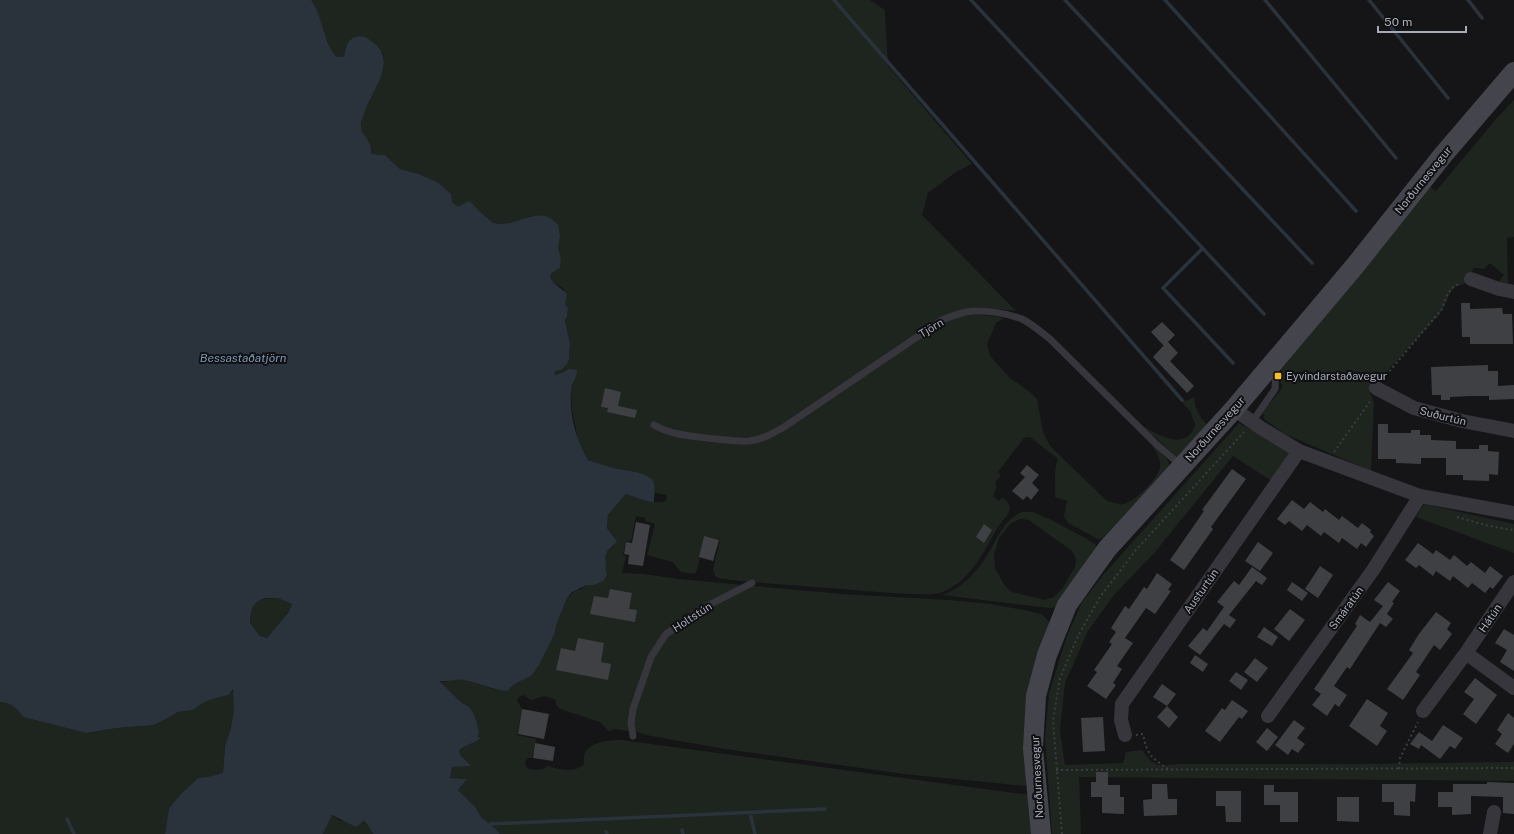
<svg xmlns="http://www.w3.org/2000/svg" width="1514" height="834" font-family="'Public Sans',sans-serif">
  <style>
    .green { fill: #1d251e; fill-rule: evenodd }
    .water { fill: #2a333c; fill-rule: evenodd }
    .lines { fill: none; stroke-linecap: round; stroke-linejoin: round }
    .stream { stroke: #2a333c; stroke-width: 3.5 }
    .building { fill: #3f4044 }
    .path { stroke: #3c3d43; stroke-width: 2; stroke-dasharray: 2 3; stroke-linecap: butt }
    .lane { stroke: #36363c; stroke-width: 7 }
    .street { stroke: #36363c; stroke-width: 14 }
    .secondary { stroke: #44454c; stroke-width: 20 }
    .poi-dot { fill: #fcbd28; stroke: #101012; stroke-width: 1.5 }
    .labels { text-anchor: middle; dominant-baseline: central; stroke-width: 4; stroke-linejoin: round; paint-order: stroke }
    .street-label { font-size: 11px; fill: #a6abb8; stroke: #101012 }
    .poi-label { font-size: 11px; fill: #a6abb8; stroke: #101012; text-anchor: start }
    .water-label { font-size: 12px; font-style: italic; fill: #7b98b5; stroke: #101012 }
  </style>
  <rect width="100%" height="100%" fill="#151517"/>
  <!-- green -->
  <path class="green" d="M0,0h870l15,10 3,56 84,98 -16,8 -28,21 -6,22 94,96 -35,-4 -28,5 -20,10 -166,112 -14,3 -37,3 40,2 193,-123c19,-6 35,-4 55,-1l-8,5 -9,21 3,12 20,22 20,14 7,7 6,33 7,14 56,54c6,2 11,5 18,4 10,-2 35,-26 36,-37 1,-8 -4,-15 -8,-22l15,14 3,7 -67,72 -5,1 -30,-16 -4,-7 3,-15 -12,-4c1,-13 -2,-26 3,-38l-28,-22 -6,1 -26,34 3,3 -6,8 2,4 -4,9 6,5 3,-4c16,11 3,20 -4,30 -14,24 -26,52 -53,64 -11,5 -22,3 -33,3 -33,-1 -65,-5 -97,-7 -32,-3 -66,-4 -97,-9l-3,-2 -2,-7 7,-29 -16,-4c-4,13 -3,26 -9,38l-14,-2 -8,-10 -26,-7 8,-31 -9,-3 -1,-3 -9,-2 -5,25h-5l-3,14 3,1 -4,17 22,1 34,5 164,15 107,6 43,4 37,7 14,4 8,9 -21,160 -4,2 -122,-12 -179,-25 -74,-13 -15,-4 -21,-3 -6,2 -9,-9 -40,-13 -4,-4v-5l-11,-4 -14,4 -8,-5 -4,2 -2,3 5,9 -5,26 19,4 -4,19h-5l-2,5 2,5c8,2 13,4 20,-2 11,3 27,8 37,-2 -4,-21 22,-24 37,-24l409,55 9,39h-539l-3,-4 -16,-13 -5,-9 -18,-18 9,-11 -17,-1 2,-11 19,-1 -10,-10 -2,-5 8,-6 4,-1 6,-9 -10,-30 -5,-2 -24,-22 5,1 12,-3 11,1 30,10 35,-14 23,-41 3,-12 10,-25 9,-8h4l7,-5h7l11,-15v-13l3,-7 6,-4 2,-6 -9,-12 1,-13 18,-21c13,4 27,11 40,7l1,-6 -12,-2 -1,-10 -25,-13 -19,-2 -22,-8 -9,-16 -7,-33 -1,-22 6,-16 -9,-4 -4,3 -10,3v-2l3,-3h4l8,-11 1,-15 -5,-24 2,-3 1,-9 -3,-4 -1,-15 -13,-8 -1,-4 2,-4 8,-5 1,-10 -3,-10v-11l-26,-21 -13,5 -13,4 -13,-3 -35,-14 -6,-6 -15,-20 -18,-8 -19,-5 -15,-14 -14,-1 -1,-11 -5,-5 -5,-13 5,-17 11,-20 8,-21 -1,-14 -37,-6 -2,10h-7l-6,-5 -5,-15z
    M1514,100v137l-7,1 1,49 -8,-3 -1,-3 5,-6 -14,-12 -6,6 -10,-1 -10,16 -9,3 -4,5 -11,22 -58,63 -7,2 -3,5 -2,8 4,11 -3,68 -86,-37 -21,-15 -1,-7 20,-25 -3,-6 1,-13 148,-182 7,5 60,-72z
    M1194,397c1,12 5,19 13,28l-30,32 -35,-31c13,6 37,23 49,7 2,-2 3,-6 4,-9l-5,-13 -12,-13 8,3z
    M1239,423l54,30 -20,29 -40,-26 -78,96 -41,43 -26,36 -23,52 -5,48 5,34 58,-2 3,-11 16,-2c13,18 15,16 36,14h184l152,-2v19l-435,-4 2,57h-29l-7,-95 4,-46 18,-57 15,-34 21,-27z
    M1424,504l90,20v29l-98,-36z
    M1022,512h11l18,8 36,19 9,6 4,7 -44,55 -7,1 -107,-13c26,-9 41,-31 53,-54 7,-12 13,-23 27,-29zM1020,519l9,1 43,31 4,8 -1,8 -13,22 -8,8 -9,3 -33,-8 -7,-6 -10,-18 -1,-13 5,-17 12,-15z
    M277,598l15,6 -4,9 -21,25 -7,-2 -10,-13c2,-22 6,-24 27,-25z
    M234,689v23l-4,19 -5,15 -2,27 -11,3 -14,2 -16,15 -13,15 -4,26h-165v-132c11,1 16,5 23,15l63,16 31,-5 37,-3 14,-7 10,-6 15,-2 10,-7 10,-4 16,-4z
    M331,815l10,6h22l6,6 4,7h-50z"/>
  <!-- water -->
  <path class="water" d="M0,0h311c12,16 13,46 26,57h7c1,-7 3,-16 9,-19 7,-3 11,-2 17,2 32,21 -1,52 -7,77 -1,2 -3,6 -2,9 0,6 5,11 8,16 2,3 2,8 2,12l14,1 15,14 19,5 18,8 14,12 1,8 6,5 11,-6c6,5 19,20 26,22 23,6 43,-21 63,2l2,10 -2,13 3,10 -1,10 -8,5 -2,4c3,8 12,11 17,17l-2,10 3,4 -1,9 -2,3 5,24 -1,15 -2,5 -6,6h-4l-3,3 1,2 9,-3 4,-3 9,1c1,7 -6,13 -6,21 -2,24 5,48 17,69 7,2 14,5 21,7 10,3 38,4 44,14 3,5 1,15 1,21 -5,1 -21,-6 -28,-8l-18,21 -1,13 9,12 1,2 -9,8 -3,7c2,7 -1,12 2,18l-4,6 -9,4h-7l-15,7 -5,6 -10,25 -3,12 -15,30 -8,11 -17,8 -7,7c-15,-1 -28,-8 -43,-11 -9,-1 -17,2 -25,1l23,22c12,4 15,19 17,30l-2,3 3,2c-7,7 -15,6 -21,13l2,5 10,10 -19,1 -2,11 17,1 -9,11 18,18 5,9 16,13 3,4h-127l-4,-7 -5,-6 -8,6 -24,-12 -9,19h-158l4,-26 13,-15 16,-15 14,-2 11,-3 2,-27 5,-15 4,-19 -1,-23 -4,6 -16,4 -10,4 -10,7 -15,2 -10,6 -14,7 -37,3 -31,5 -63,-16c-7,-10 -12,-14 -23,-15zM267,598h10l15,6 -4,9 -21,25 -7,-2 -10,-13c1,-13 2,-22 17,-25z"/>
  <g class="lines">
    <!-- stream -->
    <path class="stream" d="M834,0l348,400
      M971,0l293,314
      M1065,0l247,263
      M1165,0l191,211
      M1265,0l131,158
      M1369,0l79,98
      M1468,0l14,18
      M1202,249l-39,39 70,75
      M750,813l5,21
      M67,819l7,15
      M490,824l335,-15
      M682,830l1,4
      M606,832l1,2"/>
  </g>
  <!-- building -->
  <path class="building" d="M1461,303h9v6l32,-1 1,6h9l1,30h-43v-7h-8z
    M1162,322l13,13 -7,7 10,11 -8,8 24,25 -7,7 -34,-36 12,-13 -1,2 -13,-14z
    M1488,365v6h10v15l16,-1v14l-25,1v-4h-18l-21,1v3h-9v-5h-9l-1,-28z
    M605,388l16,4 -3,14 19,4 -2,8 -28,-6 1,-4 -7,-1z
    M1378,424h10v9h23v-3h9v5h11v5l25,1v8h23v-4h9v6l11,1 -1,23 -9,-1v7l-26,-1v-5h-17v-17h-25v6l-25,-1v-4h-18z
    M1027,465l12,10 -7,8 7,7 -8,10 -4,-4 -4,4 -11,-9 13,-14 -5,-4z
    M1232,469l14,10 -35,48 2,2 -29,41 -14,-10 34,-49 -2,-1z
    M1292,500l12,9 6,-7 13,10 2,-3 14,11 3,-4 16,12 4,-5 9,7 -1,2 4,4 -8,11 -5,-4 -4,6 -15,-11 -3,5 -15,-11 -3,4 -14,-11 -5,6 -13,-10 -4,4 -8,-6z
    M636,522l14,3 -7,41 -15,-2 1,-9 -5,-1 2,-12 6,1z
    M984,524l8,6 -8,13 -8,-6z
    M704,536l15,4 -6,21 -14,-4z
    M1258,542l15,11 -13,18 -15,-10z
    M1418,543l15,11 3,-4 14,10 4,-5 13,11 4,-4 14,11 5,-7 13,10 -10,13 -3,-2 -5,6 -13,-10 -4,5 -15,-12 -3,5 -14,-10 -3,5 -14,-11 -3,3 -11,-8z
    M1320,566l13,9 -15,23 -13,-9z
    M1252,567l15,11 -5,7 -6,-4 -27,34 7,5 -6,8 -6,-4 -24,31 -12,-9 15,-18 4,3 17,-24 -7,-5 17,-21 5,4z
    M1157,573l15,11 -4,6 3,1 -16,23 -9,-6 -21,30 8,5 -16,23 5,3 -9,14 3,2 -10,14 -19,-13 10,-14 -3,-2 18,-26 -3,-2 7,-10 -5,-4 14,-22 4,3 15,-22 3,2z
    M1292,582l16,11 -6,8 -15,-11z
    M1388,582l12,9 -8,11 2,1 -7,11 6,5 -7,8 -6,-4 -30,46 -3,-2 -13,19 13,9 -8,12 -4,-3 -8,12 -15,-11 9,-11 -7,-5 43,-63 -2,-2 5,-9 10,7 13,-16 -9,-6z
    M610,589l22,4 -3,16 8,1 -2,12 -45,-8 4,-18 14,2z
    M1290,609l15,11 -16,21 -15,-12z
    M1436,612l15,11 -4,6 5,5 -12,16 -6,-5 -18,27 4,3 -17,25 -16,-11 26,-36 -4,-3 10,-16z
    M1264,627l14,10 -6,9 -15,-9z
    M1504,629l10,6v36l-14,-9 7,-12 -12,-7z
    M578,638l26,5 -3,19 10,2 -3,16 -52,-10 5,-22 14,3z
    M1195,655l13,9 -5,8 -13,-9z
    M1255,658l13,10 -11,14 -13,-10z
    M1236,672l12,8 -7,10 -12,-9z
    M1475,678l22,17 -21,29 -13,-10 11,-15 -10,-7z
    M1162,684l14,10 -9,12 -14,-9z
    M1367,699l21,14 -8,13 7,5 -10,15 -28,-20z
    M1232,700l16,11 -6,8 -3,-2 -19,25 -15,-11 17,-23 3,2z
    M1167,706l11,11 -9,11 -12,-11z
    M522,709l27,5 -5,25 -26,-5z
    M1508,713l6,5v26l-6,9 -13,-9 7,-10 -5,-4z
    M1103,717l2,34 -22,1 -2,-34z
    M1294,720l11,8 -8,10 8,6 -7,9 -6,-4 -4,6 -13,-10z
    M1443,725l20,13 -8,11 -5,-3 -10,13 -19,-14 -2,4 -9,-5 9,-12 13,9z
    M1267,728l11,9 -11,14 -11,-9z
    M535,743l20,4 -2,14 -20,-3z
    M1096,772h12v13h12v12h4v17l-22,-1v-16h-11v-15h5z
    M1487,782l27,1v31l-11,-1v-16l-32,-1v18l-19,1v-8h-14v-15h15v-8h34z
    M1152,784h15l1,15h9v16l-33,1 -1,-16 9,-1z
    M1382,784h34l-1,18 -5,-1v15l-16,-1v-13h-12z
    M1264,785h10v7h24v30h-18v-17h-16z
    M1216,791h25v31h-15l-1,-16h-9z
    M1337,797h22v25l-22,-1z"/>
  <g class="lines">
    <!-- path -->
    <path class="path" d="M1383,379l59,-70c4,-11 6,-21 17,-25
      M1334,452l37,-52
      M1457,517l32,9 25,4
      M1136,735l7,-1c4,21 8,23 25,35
      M1399,769l1,-11 18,-36
      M1056,770l458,-2
      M1062,834l-9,-113 7,-43 18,-42 22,-39 36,-47 108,-118"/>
    <!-- lane -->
    <path class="lane" d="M1252,422l23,-33 1,-22
      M654,425c19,11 40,11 61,14 11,1 23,3 34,2 13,-1 24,-8 35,-14l158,-107c7,-3 15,-6 24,-8 17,-3 40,1 56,7 10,5 19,13 28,20l107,106 25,21
      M633,736l-2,-13 2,-14 18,-52 15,-23 43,-29 43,-22"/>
    <!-- street -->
    <path class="street" d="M1471,279l28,10 15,3
      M1376,388l38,20 48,13 52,10
      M1234,409l27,19 38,23 121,45 94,17
      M1466,653l48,35
      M1423,711l43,-58 48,-71
      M1268,716l105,-146 47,-74
      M1125,735l-4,-15 1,-16 177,-253
      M1490,834l4,-22"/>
    <!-- secondary -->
    <path class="secondary" d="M1041,834l-8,-86 3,-52 11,-41 20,-50 40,-56 127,-140 120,-142 89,-112 71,-83"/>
  </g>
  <!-- markers -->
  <rect class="poi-dot" x="1274" y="372" width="8" height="8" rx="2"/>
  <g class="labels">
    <!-- street labels -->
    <g class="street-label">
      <text transform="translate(1423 180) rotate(-51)">Norðurnesvegur</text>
      <text transform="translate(931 328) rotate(-31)">Tjörn</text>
      <text transform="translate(1443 416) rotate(14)">Suðurtún</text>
      <text transform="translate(1215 429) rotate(-48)">Norðurnesvegur</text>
      <text transform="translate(1201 591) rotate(-55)">Austurtún</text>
      <text transform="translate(1346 608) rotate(-54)">Smáratún</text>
      <text transform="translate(692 617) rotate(-33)">Holtstún</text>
      <text transform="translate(1490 618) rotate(-56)">Hátún</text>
      <text transform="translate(1037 777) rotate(-93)">Norðurnesvegur</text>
    </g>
    <!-- poi labels -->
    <g class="poi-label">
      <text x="1286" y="376">Eyvindarstaðavegur</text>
    </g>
    <!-- water labels -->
    <g class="water-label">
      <text x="243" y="358">Bessastaðatjörn</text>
    </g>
  </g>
  <!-- scale -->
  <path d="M1378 26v6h88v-6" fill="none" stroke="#a6abb8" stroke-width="2"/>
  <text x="1384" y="26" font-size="12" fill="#a6abb8" stroke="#101012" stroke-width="3" paint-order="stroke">50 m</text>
</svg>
